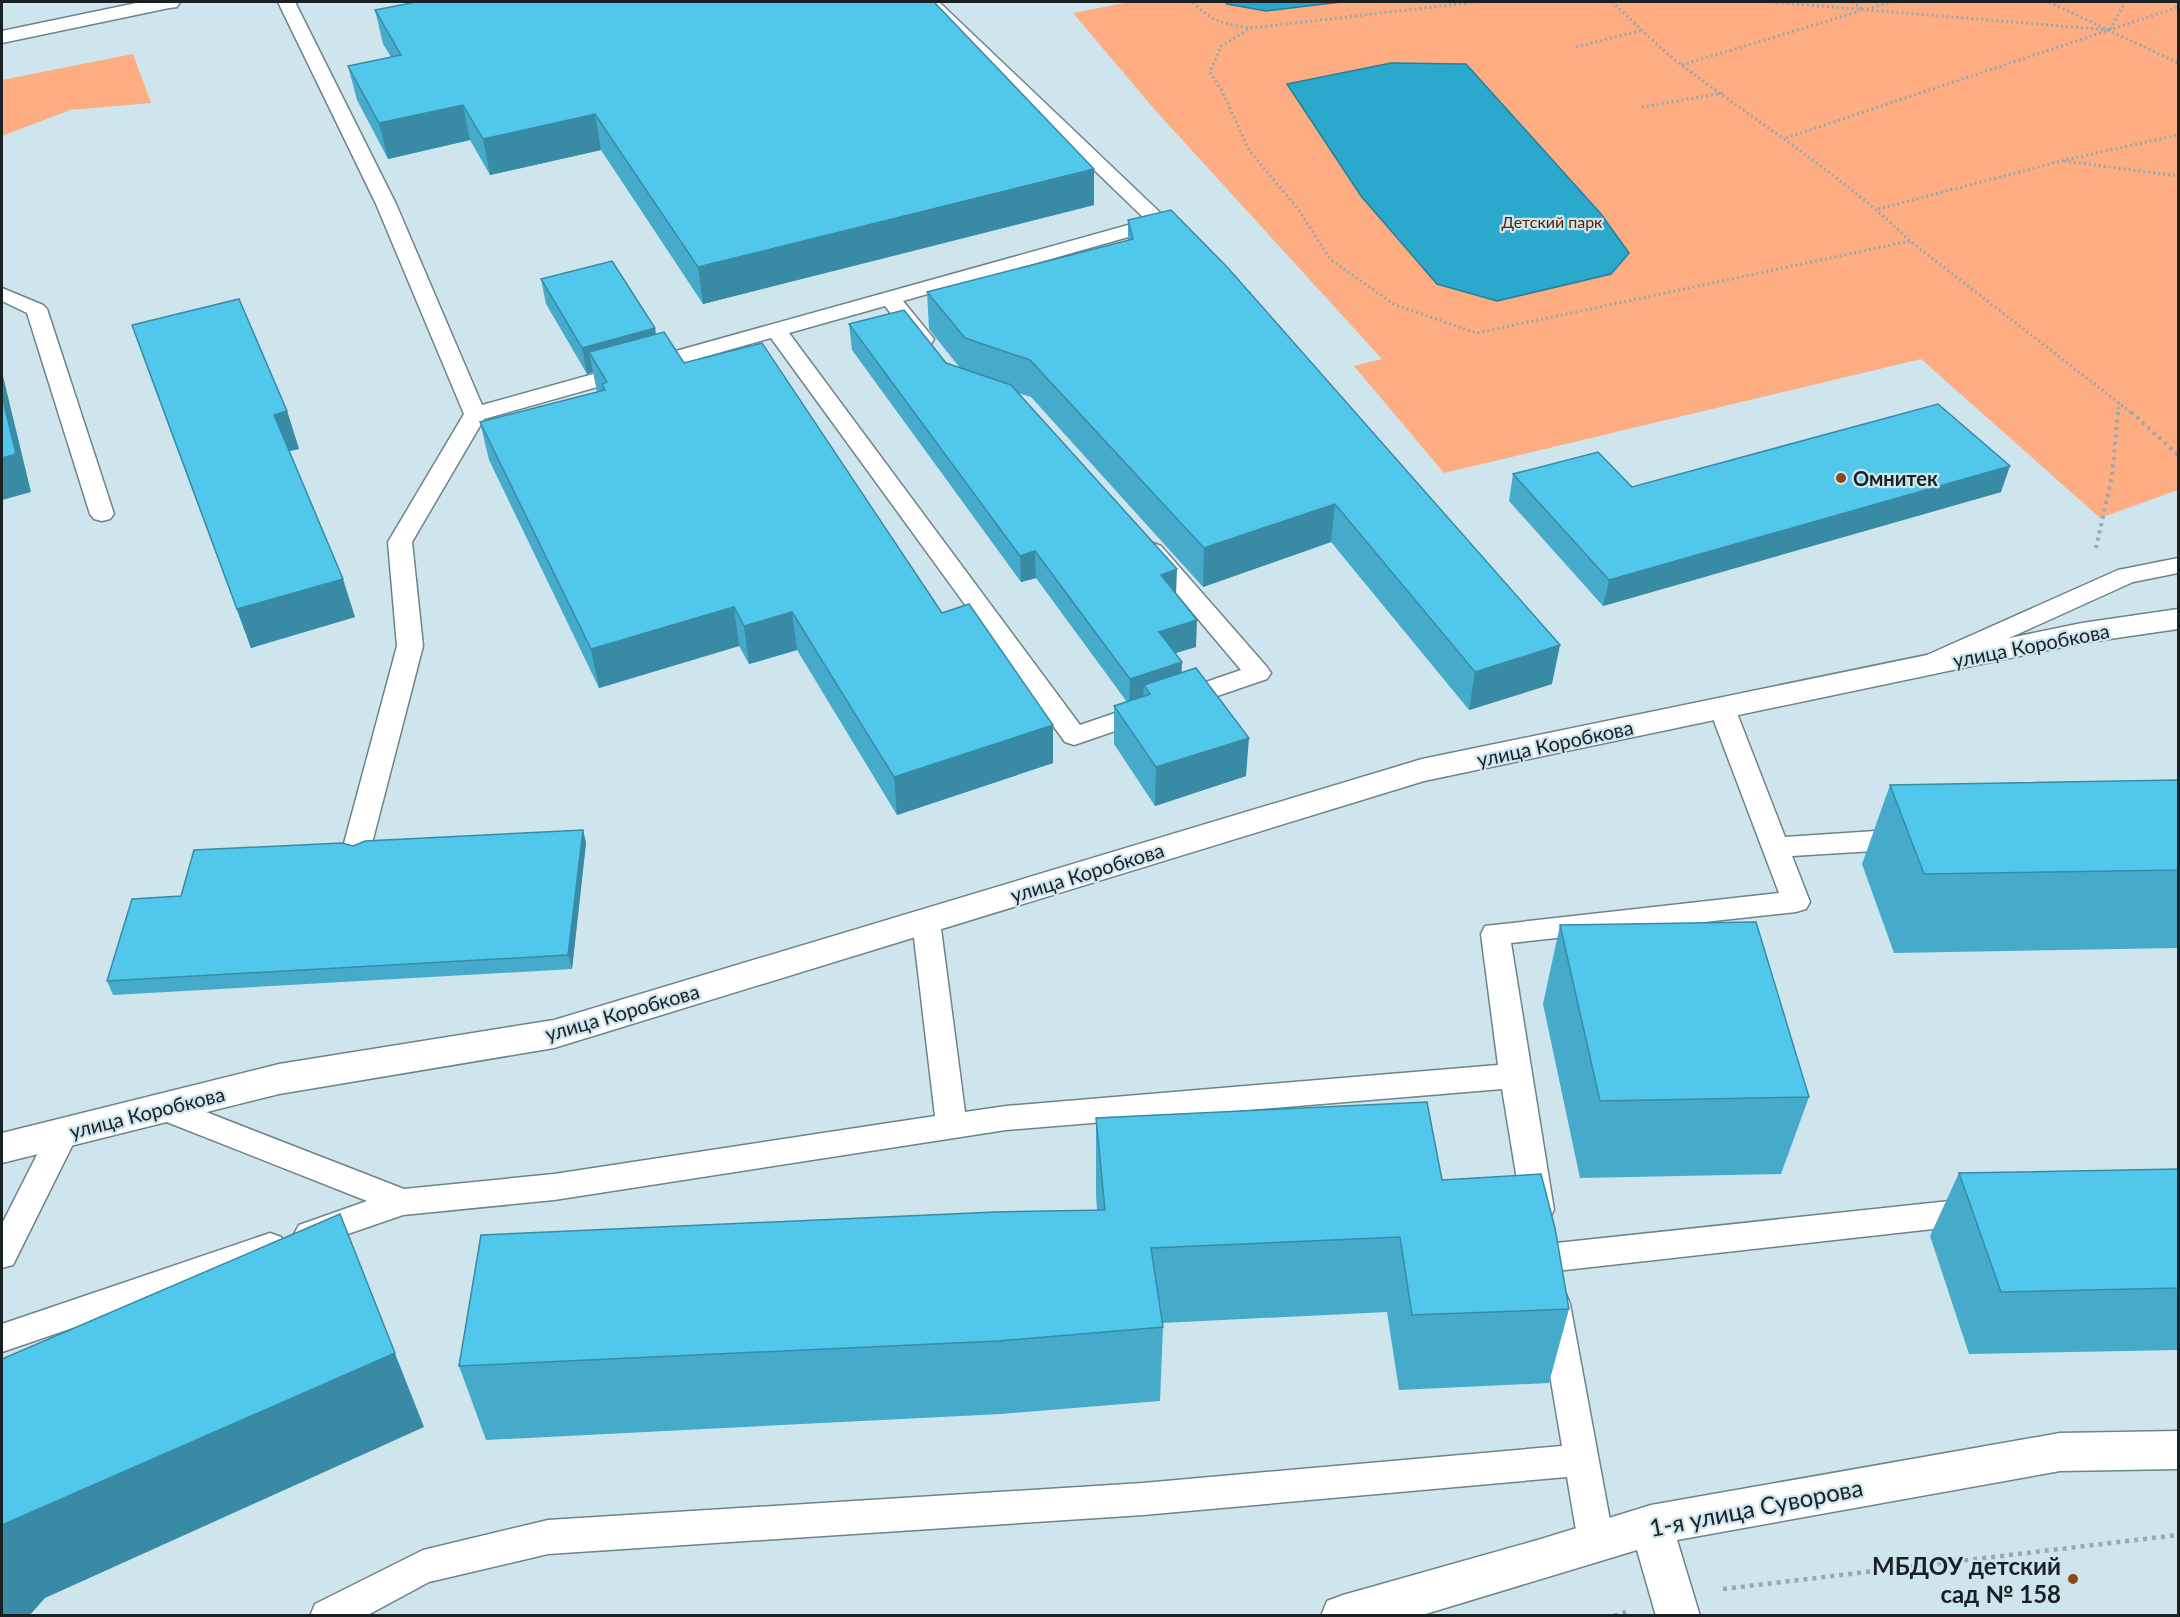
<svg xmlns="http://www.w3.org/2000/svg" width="2180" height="1617" font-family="Lato,sans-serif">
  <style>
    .green { fill: #feac81 }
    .water { fill: #2ba9cd; stroke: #25809a; stroke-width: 1.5 }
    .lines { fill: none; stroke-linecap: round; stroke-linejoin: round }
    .service-casing { stroke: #6e838a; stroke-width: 3 }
    .minor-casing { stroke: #6e838a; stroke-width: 3 }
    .secondary-casing { stroke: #6e838a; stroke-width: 3 }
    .path-far2 { stroke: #96a9b0; stroke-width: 3; stroke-dasharray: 2 3; stroke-linecap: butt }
    .path-far1 { stroke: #96a9b0; stroke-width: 4; stroke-dasharray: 3 4.5; stroke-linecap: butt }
    .path { stroke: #96a9b0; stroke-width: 4.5; stroke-dasharray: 4 5; stroke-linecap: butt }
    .service { fill: #fff; fill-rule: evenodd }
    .minor { fill: #fff; fill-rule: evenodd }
    .secondary { fill: #fff; fill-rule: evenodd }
    .wall { fill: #46abcb }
    .shaded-wall { fill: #398ba5 }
    .building { fill: #51c7ec; stroke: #398ba5; stroke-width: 1.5 }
    .poi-dot { fill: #8c471e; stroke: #cee5ed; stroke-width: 2 }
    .labels { text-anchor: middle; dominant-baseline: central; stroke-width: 4.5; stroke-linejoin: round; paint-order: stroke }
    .far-park-label { font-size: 16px; fill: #582401; stroke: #cee5ed }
    .poi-label { font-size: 20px; font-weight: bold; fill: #182124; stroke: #cee5ed; text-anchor: start }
    .street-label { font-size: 20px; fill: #182124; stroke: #cee5ed }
    .near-street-label { font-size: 24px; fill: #182124; stroke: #cee5ed }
    .near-poi-label { font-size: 24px; font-weight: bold; fill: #182124; stroke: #cee5ed; text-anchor: end }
  </style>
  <rect width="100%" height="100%" fill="#cee5ed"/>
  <!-- green -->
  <path class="green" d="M1130,2h1048v488l-78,28 -179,-159 -477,114 -90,-107 28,-7 -227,-249 -82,-97z
    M133,54l18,49 -81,7 -68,26v-56z"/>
  <!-- water -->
  <path class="water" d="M1225,2h116l-75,9 -39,-7z
    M1391,63l75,1 135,150 28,39 -18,21 -114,27 -60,-17 -76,-88 -74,-112z"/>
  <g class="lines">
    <defs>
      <path id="service" d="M278,2h17l101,202 86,201 664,-185 -226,-218h19l231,220 -3,4 -264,75 31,38 -3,5h-16l-30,-38 -96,27 291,392 161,-55 -96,-114 -4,-5 4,-5 8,-3 8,3 106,121 4,6 -4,6 -184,63 -9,3 -9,-3 -294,-404 -287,81 -72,123 11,104 -52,201 -4,7 -10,3 -10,-3 -4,-7 54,-201 -9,-104 76,-128 -88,-210z
        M2,288l41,17 4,4 67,205 -4,5 -8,2 -8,-2 -4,-5 -63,-201 -25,-12z
        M2178,558v15l-45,9 -188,85 -9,2 -9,-2 -4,-6 4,-6 191,-85z
        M1722,699l9,3 4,6 50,129 121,-8 10,3 4,7 -4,7 -10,3 -114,7 18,46 -4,7 -10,3 -285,31 43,267 -5,9 -11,4 -11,-4 -5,-9 -20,-121 -496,41 -452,70 -151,15 -93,32 -11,-4 -5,-9 5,-9 68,-24 -213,-84 -4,-9 4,-9 11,-3 239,93 150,-15 381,-58 -23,-195 4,-7 10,-4 10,4 4,7 25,191 41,-6 492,-41 -17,-131 4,-8 294,-33 -70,-185 4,-6z
        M64,1120l11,3 4,9 -66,133 -11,3v-44l51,-101z
        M1978,1198l11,4 5,9 -5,9 -11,4 -431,48 -11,-4 -5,-10 5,-10 11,-4z
        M270,1233l11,4 5,10 -5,10 -279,95v-28z
        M1554,1290l12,4 4,10 44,238 -5,12 -13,5 -13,-5 -5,-12 -11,-65 -424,38 -595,39 -119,28 -63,34h-56l5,-12 108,-54 125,-30 595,-37 419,-37 -24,-142 4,-10z"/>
      <path id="minor" d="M2178,609v20l-96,14 -658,138 -870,267 -275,46 -277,69v-30l277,-69 275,-44 868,-261 660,-136z
        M2178,1431v38l-118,2 -383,69 23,76h-44l-19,-66 -218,66h-98l6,-15 16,-6 198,-56 110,-34 409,-72z"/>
      <path id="secondary" d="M141,2h39l-3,5 -8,1 -167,35v-12z"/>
    </defs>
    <!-- service casing -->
    <use href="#service" class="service-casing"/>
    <!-- minor casing -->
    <use href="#minor" class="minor-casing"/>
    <!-- secondary casing -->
    <use href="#secondary" class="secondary-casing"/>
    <!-- path-far2 -->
    <path class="path-far2" d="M1193,2c15,18 34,23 57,26
      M1476,2l-225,26 -30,18 -11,26 12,19 27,59 49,59 32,50 65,46 82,28 433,-92
      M1612,2c23,21 46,45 71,64 76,58 158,108 227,175l223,173
      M1772,2l338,28 15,-28
      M1852,2l12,8
      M2049,2l129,61
      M1867,9l25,-7
      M1576,47l67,-17
      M1682,65l178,-54
      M1642,107l81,-14
      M1786,138l392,-131
      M2064,161l114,15
      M1878,209l183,-48 117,-26
      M2118,414l1,-12"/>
    <!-- path-far1 -->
    <path class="path-far1" d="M2131,412l47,43
      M2096,548l16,-72 6,-64"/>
    <!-- path -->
    <path class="path" d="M1723,1589l455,-54
      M1614,1616l12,-4"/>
    <!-- service -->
    <use href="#service" class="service"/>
    <!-- minor -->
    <use href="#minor" class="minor"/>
    <!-- secondary -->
    <use href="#secondary" class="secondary"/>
  </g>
  <!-- wall -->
  <path class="wall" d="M375,10l719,159v36l-391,99 -102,-154 -111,25 -20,-35 -82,19 -31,-59 -9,-34 43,-9 -8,-13z
    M1128,220l424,464 -83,26 -138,-168 -128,45 -172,-190 -13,-4 158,201 20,53 -21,6 6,20 65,103 -91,30 -41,-62v-38l13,-4 -91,-124 -15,4 -169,-232 -3,-26 111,44 -31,-39 -2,-37 201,-52z
    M541,279l115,55 28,29 258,250 111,112v38l-156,52 -100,-165 -48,14 -10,-18 -140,42 -110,-228 -9,-38 117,-30 -4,-20 -6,2 -41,-70z
    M132,325l155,86 12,38 -10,2 66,166 -104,31 -106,-286z
    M1513,474l119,13 369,5 -398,114 -94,-105z
    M2178,780v168l-284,5 -32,-89 28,-79z
    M583,830l3,13 -14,126 -459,26 -6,-14 74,-85z
    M1560,925l249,172 -28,77 -201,4 -37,-174z
    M1096,1118l346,62 127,129 -20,74 -150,7 -12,-78 -225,11 1,4 -3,74 -159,13 -515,26 -27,-74 638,-156 -1,-15z
    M2178,1169v181l-209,4 -39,-118 29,-63z"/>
  <!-- shaded-wall -->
  <path class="shaded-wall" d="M463,105l7,35 -82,19 -9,-36z
    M595,114l6,36 -111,25 -7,-36z
    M1094,169v36l-391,99 -5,-37z
    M655,328l4,25 -70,-1 4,20 -6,2 -5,-26z
    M2,372l29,120 -29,8z
    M287,411l12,38 -14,3 -11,-37z
    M2010,466l-9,26 -398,114 6,-26z
    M1335,504l-4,38 -128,45 1,-39z
    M1035,551l1,27 -15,4 -1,-26z
    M1177,569l-1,27 -15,-21z
    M343,579l12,38 -104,31 -14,-39z
    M734,607l5,39 -140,42 -8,-39z
    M792,612l5,38 -48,14 -5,-38z
    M1197,620l-1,27 -37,11v-26z
    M1560,645l-8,39 -83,26 6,-38z
    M1182,662l-1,26 -31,6 -6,-9 -1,16 -14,5 1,-27z
    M1053,725v38l-156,52 -3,-38z
    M1249,738l-3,38 -91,30 1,-39z
    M583,830l3,13 -14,126 -4,-14z
    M340,1214l84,213 -379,171 -16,18h-27v-91z"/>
  <!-- building -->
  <path class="building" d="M416,2h518l160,167 -396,98 -103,-153 -112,25 -20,-34 -84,18 -31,-57 53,-11 -26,-45z
    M1171,210l57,58 332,377 -85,27 -140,-168 -131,44 -174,-188 -65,-22 -38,-46 206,-53 -5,-19z
    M612,261l43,67 -73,20 -41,-69z
    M239,299l48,112 -13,4 69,164 -106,30 -105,-284z
    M904,310l42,53 65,22 166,184 -16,6 36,45 -38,12 23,30 -52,17 -95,-128 -15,5 -171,-232z
    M664,332l20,31 78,-20 180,270 27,-9 84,121 -159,52 -102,-165 -48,14 -10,-19 -143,42 -111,-227 125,-32 -3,-6 5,-2 -18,-30z
    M2,396l14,58 -14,4z
    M1938,404l72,62 -401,114 -96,-106 85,-22 34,35z
    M1196,668l53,70 -93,29 -42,-61 36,-12 -6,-9z
    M2178,780v90l-254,4 -34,-89z
    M583,830l-15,125 -461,26 25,-82 49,-3 13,-46 148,-7 11,3 12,-5z
    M1756,922l53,175 -209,4 -40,-176z
    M1427,1102l15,78 99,-6 14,54 14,81 -157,6 -12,-78 -249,11 12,79 -165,14 -539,25 22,-131 514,-23 110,-2 -9,-92z
    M2178,1169v119l-177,4 -42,-119z
    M340,1214l55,139 -393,172v-166z"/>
  <!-- markers -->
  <g class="poi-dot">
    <circle cx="1841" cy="478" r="6"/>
    <circle cx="2073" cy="1579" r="6"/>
  </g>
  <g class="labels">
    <!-- far-park labels -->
    <g class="far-park-label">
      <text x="1552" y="221">Детский парк</text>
    </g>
    <!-- poi labels -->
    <g class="poi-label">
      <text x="1853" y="478">Омнитек</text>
    </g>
    <!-- street labels -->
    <g class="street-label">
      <text transform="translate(2031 645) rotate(-11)">улица Коробкова</text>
      <text transform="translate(1555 743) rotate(-12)">улица Коробкова</text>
      <text transform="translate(1087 872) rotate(-17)">улица Коробкова</text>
      <text transform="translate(622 1012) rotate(-16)">улица Коробкова</text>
      <text transform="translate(147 1112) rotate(-14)">улица Коробкова</text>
    </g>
    <!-- near-street labels -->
    <g class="near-street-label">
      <text transform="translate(1756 1507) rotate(-11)">1-я улица Суворова</text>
    </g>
    <!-- near-poi labels -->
    <g class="near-poi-label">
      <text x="2061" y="1565">МБДОУ детский<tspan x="2061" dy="28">сад № 158</tspan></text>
    </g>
  </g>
  <!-- border -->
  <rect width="2180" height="1617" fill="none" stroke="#182124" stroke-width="6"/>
</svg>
